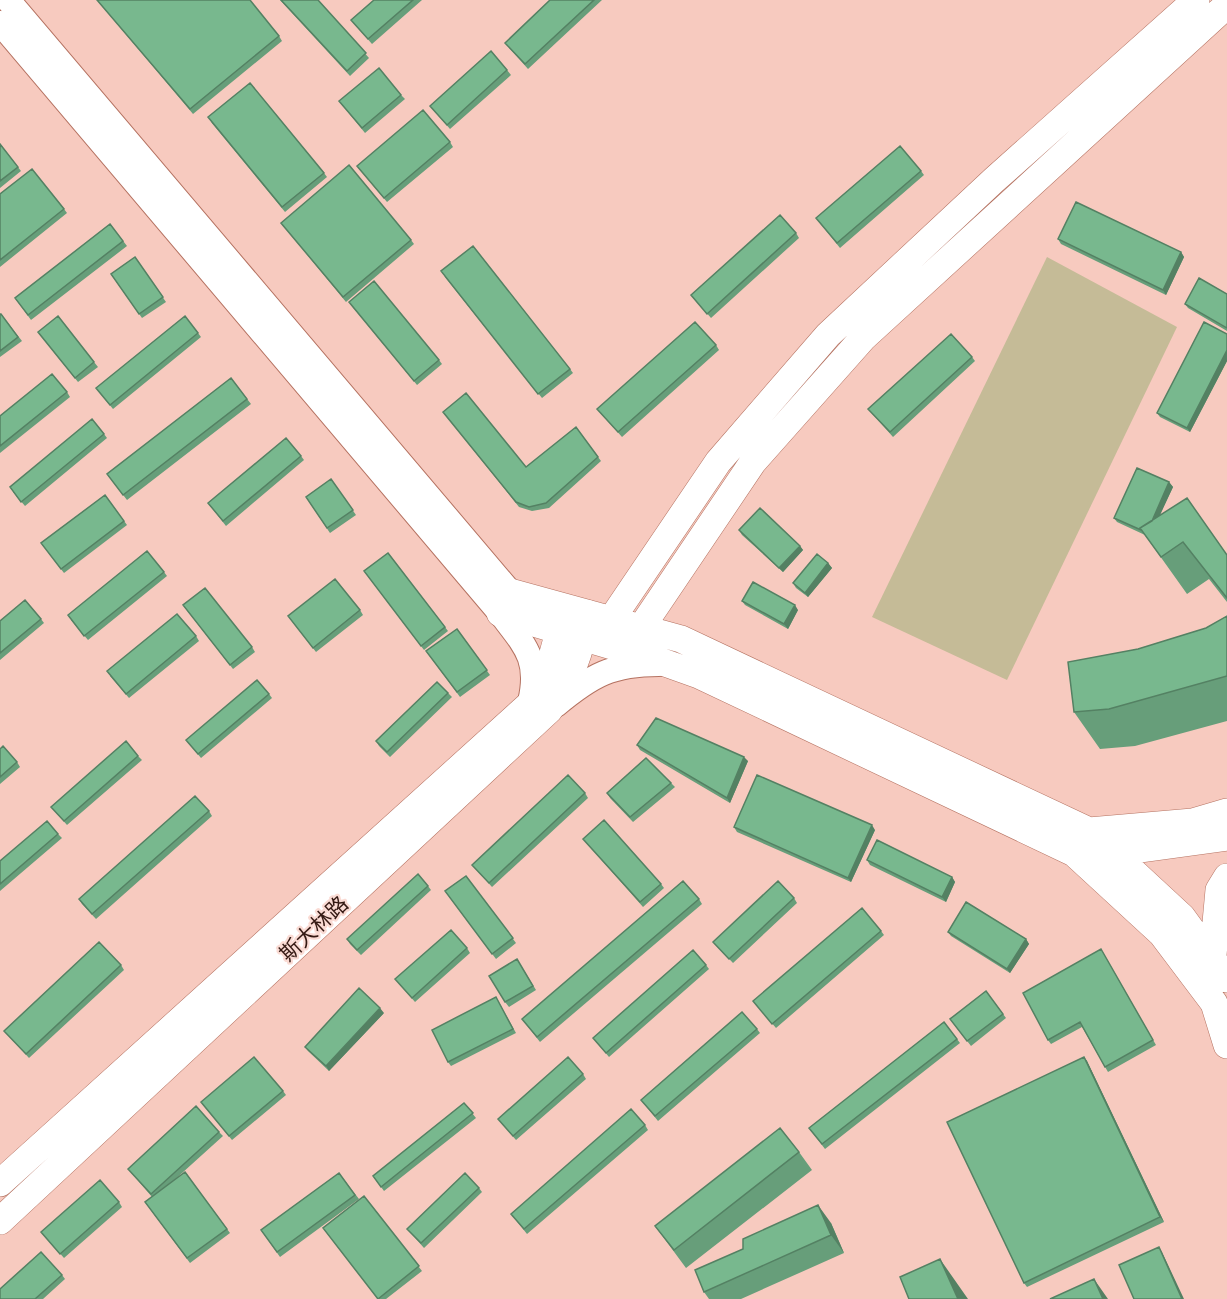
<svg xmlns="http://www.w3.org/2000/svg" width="1227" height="1299" font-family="Roboto,'Noto Sans SC',sans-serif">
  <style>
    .green { fill: #c5bb97 }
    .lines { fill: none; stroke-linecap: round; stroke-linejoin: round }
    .tertiary-casing { stroke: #b57261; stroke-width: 26 }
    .secondary-casing { stroke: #b57261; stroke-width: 28 }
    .tertiary { stroke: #fff; stroke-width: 24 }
    .secondary { stroke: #fff; stroke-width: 27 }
    .wall { fill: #679e7a }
    .shaded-wall { fill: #548163 }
    .building { fill: #78b88e; stroke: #548163; stroke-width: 1.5 }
    .labels { text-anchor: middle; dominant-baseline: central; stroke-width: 4.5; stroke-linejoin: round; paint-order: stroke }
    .street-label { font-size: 21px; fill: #341913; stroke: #fadbd4 }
  </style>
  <rect width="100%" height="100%" fill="#f7cabf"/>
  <!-- green -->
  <path class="green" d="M1047,257l130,70 -170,353 -135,-63z"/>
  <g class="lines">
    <defs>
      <path id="tertiary" d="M8,0l502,592
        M0,23l500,590c25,33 40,46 30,89
        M556,705c36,-30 56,-41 103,-41"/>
      <path id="secondary" d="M510,592l171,47 408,192 93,86 45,62
        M500,613l143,42 56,20 375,178 88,81 52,69 13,42
        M611,620l107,-158 110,-127 166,-155 202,-180
        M641,628l112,-166 110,-124 364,-333
        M1089,831l104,-9 34,-10
        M1100,857l12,-4 115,-16
        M1212,966l7,-76 8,-13
        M0,1183l529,-478 16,-23 19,-68
        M0,1221l549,-511c22,-29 33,-61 38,-97"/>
    </defs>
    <!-- tertiary casing -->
    <use href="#tertiary" class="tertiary-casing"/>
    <!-- secondary casing -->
    <use href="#secondary" class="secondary-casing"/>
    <!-- tertiary -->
    <use href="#tertiary" class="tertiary"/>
    <!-- secondary -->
    <use href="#secondary" class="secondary"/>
  </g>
  <!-- wall -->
  <path class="wall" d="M97,0l182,36 3,5 -89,73z
    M280,0h38l51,58 -19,18z
    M374,0h48l-50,44 -21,-24z
    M550,0h52l-74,69 -23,-26z
    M507,70l4,5 -61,54 -20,-23z
    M401,95l4,4 -40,34 -26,-32z
    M211,122l113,51 3,4 -42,35z
    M450,142l3,5 -66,55 -30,-36z
    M0,144l21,27 -21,17z
    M921,171l3,4 -84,73 -24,-30z
    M0,194l64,15 3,4 -67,54z
    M281,223l130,17 3,4 -68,58z
    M110,224l17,22 -96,74 -16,-22z
    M796,233l3,5 -88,80 -20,-23z
    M1058,239l123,13 3,5 -18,38 -105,-51z
    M135,257l31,45 -24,16 -31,-44z
    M444,276l126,93 3,4 -31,25z
    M1227,294v37l-39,-23 -3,-4z
    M352,306l87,54 3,4 -25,21z
    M0,314h1l21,27 -22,16z
    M198,333l3,4 -88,72 -14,-17z
    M1227,334v27l-37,71 -30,-15 -3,-4z
    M41,336l53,26 4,5 -20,15z
    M716,345l3,5 -97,87 -25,-28z
    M972,357l3,4 -82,76 -25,-28z
    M231,378l20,26 -124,96 -20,-26z
    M67,392l3,5 -70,56v-37z
    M446,416l80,51 50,-40 25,34 -52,47 -17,3 -13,-4z
    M104,434l3,4 -82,68 -12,-14z
    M301,456l3,4 -78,66 -18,-23z
    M331,479l25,36 -26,18 -24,-36z
    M1169,482l4,5 -14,29 68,39v47l-18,-23 -22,15 -42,-59 -28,-13 -3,-4z
    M105,495l22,30 -63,48 -23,-30z
    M739,530l61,16 3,4 -20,22 -41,-37z
    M388,553l60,78 -24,19 -60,-79z
    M828,563l4,5 -24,29 -12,-9 -3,-5z
    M164,572l3,4 -79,64 -17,-20z
    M742,601l56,9 -10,19 -43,-24z
    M183,605l69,42 3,5 -22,17z
    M360,610l3,5 -47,37 -28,-36z
    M1227,616v105l-92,25 -35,3 -26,-37 64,-63 68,-21z
    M41,619l3,4 -44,37v-39z
    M457,629l33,46 -30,22 -34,-46z
    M196,636l3,5 -70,57 -19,-22z
    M448,693l4,4 -62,60 -11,-11 -3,-5z
    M269,694l3,4 -71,60 -15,-18z
    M637,745l111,16 -18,42 -90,-53z
    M0,749l17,13 3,5 -20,17z
    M138,756l4,4 -75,65 -16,-18z
    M671,783l4,4 -42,35 -23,-24 -3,-5z
    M585,793l3,5 -96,89 -20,-22z
    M209,811l3,5 -116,103 -14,-15 -3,-5z
    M734,827l141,3 -24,52 -114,-50z
    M58,834l4,4 -62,53v-30z
    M583,839l78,45 3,4 -21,19z
    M867,860l85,17 3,5 -9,20 -76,-37z
    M466,876l50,67 -20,16 -51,-68z
    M428,886l3,4 -70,65 -11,-11 -3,-5z
    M794,898l3,5 -64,60 -20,-21z
    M699,899l3,5 -162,138 -18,-23z
    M881,931l3,4 -108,93 -23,-27z
    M948,932l78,7 3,5 -19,29 -59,-37z
    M467,948l3,5 -55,49 -20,-23z
    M1101,949l55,96 -48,27 -26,-45 -31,17 -3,-4z
    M520,964l16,26 -27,17 -4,-5z
    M121,965l3,5 -95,88 -25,-27z
    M706,965l3,4 -100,88 -16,-19z
    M986,991l20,27 -35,28 -21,-27z
    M496,997l20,36 -65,33 -3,-4z
    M384,1013l-55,58 -21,-20 -3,-4z
    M944,1022l16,21 -135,106 -16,-21z
    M757,1029l3,4 -102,88 -17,-21z
    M1084,1057l3,4 77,161 -137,65 -3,-4z
    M583,1074l3,5 -70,61 -18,-21z
    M283,1091l3,4 -54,45 -28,-34z
    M464,1103l12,15 -92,73 -11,-15z
    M645,1125l3,5 -121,104 -16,-20z
    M219,1132l4,4 -52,47 14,-11 45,61 -40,30 -45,-61 7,-5 -24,-28z
    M799,1152l13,18 -126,98 -31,-42z
    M339,1173l20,26 -79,58 -19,-27z
    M479,1188l3,4 -58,56 -17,-19z
    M364,1196l58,75 -36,28h-8l-55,-71z
    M119,1202l3,5 -58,51 -23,-26z
    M831,1223l13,30 -103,46h-32l-5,-7z
    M62,1275l3,4 -22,20h-43z"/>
  <!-- shaded-wall -->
  <path class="shaded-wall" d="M1181,252l3,5 -18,38 -3,-5z
    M1227,350v11l-37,71 -3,-4z
    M1169,482l4,5 -23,50 -4,-5z
    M800,546l3,4 -20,22 -4,-4z
    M828,563l4,5 -24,29 -3,-4z
    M795,605l3,5 -10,19 -4,-5z
    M744,757l4,4 -18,42 -3,-5z
    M872,825l3,5 -24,52 -3,-4z
    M952,877l3,5 -9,20 -4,-5z
    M1026,939l3,5 -19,29 -3,-4z
    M380,1008l4,5 -55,58 -3,-5z
    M1084,1057l3,4 77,161 -4,-5z
    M818,1205l13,18 13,30 -13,-18z
    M1159,1247l3,5 22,47h-2z
    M940,1259l28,40h-10z
    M1094,1279l14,20h-5z"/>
  <!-- building -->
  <path class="building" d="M97,0h153l29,36 -89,73z
    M281,0h37l48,53 -19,18z
    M374,0h39l-45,39 -17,-19z
    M550,0h44l-69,64 -20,-21z
    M491,51l16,19 -60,55 -17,-19z
    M379,68l22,27 -39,33 -23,-27z
    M250,83l74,90 -42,34 -74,-90z
    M423,110l27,32 -66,56 -27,-32z
    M0,144l18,23 -18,14z
    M900,146l21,25 -84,72 -21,-25z
    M349,165l62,75 -68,57 -62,-74z
    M32,169l32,40 -64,51v-66z
    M1076,202l105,50 -18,38 -105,-51z
    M780,215l16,18 -89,81 -16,-19z
    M110,224l13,17 -95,74 -13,-17z
    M473,246l97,123 -32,25 -97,-123z
    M135,257l28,40 -24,17 -28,-40z
    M1199,278l28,16v34l-42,-24z
    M374,281l65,79 -25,21 -65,-79z
    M0,314h1l17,23 -18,14z
    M58,316l36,46 -19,16 -37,-46z
    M185,316l13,17 -88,72 -14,-17z
    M695,322l21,23 -98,87 -21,-23z
    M1204,322l23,12v16l-40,78 -30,-15z
    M951,334l21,23 -82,75 -22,-23z
    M52,374l15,18 -67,54v-30z
    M231,378l16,21 -124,96 -16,-21z
    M466,393l60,74 50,-40 22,30 -52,46 -17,4 -13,-5 -73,-90z
    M92,419l12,15 -83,68 -11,-15z
    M286,438l15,18 -78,65 -15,-18z
    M1137,468l32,14 -17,39 -12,7 1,2 -27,-12z
    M331,479l22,31 -26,18 -21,-31z
    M105,495l19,26 -63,48 -20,-26z
    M1187,498l40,57v43l-44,-56 -22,15 -21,-29z
    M760,508l40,38 -21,22 -40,-38z
    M147,551l17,21 -80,64 -16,-21z
    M388,553l57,74 -24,19 -57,-75z
    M817,554l11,9 -23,30 -12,-10z
    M335,579l25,31 -47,38 -25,-32z
    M753,582l42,23 -11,19 -42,-23z
    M205,588l47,59 -22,18 -47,-60z
    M25,600l16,19 -41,34v-32z
    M177,614l19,22 -70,58 -19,-23z
    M1227,616v60l-118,33 -35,3 -6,-50 70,-13 68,-21z
    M457,629l30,41 -30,22 -31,-41z
    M257,680l12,14 -71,60 -12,-14z
    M437,682l11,11 -61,59 -11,-11z
    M656,718l88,39 -17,41 -90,-53z
    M126,741l12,15 -74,65 -13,-14z
    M3,746l14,16 -17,15v-28z
    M646,758l25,25 -41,34 -23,-24z
    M568,775l17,18 -96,90 -17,-18z
    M757,775l115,50 -24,53 -114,-51z
    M195,796l14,15 -117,103 -13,-15z
    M604,820l57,64 -21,18 -57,-63z
    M47,821l11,13 -58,50v-23z
    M877,840l75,37 -10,20 -75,-37z
    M418,874l10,12 -71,64 -10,-11z
    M466,876l47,62 -21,16 -47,-63z
    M683,881l16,18 -162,138 -15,-18z
    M778,881l16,17 -65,61 -16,-17z
    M966,902l60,37 -19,30 -59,-37z
    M862,908l19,23 -109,93 -19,-23z
    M451,930l16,18 -55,50 -17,-19z
    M99,942l22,23 -95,89 -22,-23z
    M1101,949l52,91 -48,27 -25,-45 -32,18 -25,-47z
    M693,950l13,15 -100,88 -13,-15z
    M517,959l16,27 -28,16 -16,-26z
    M359,988l21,20 -54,58 -21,-19z
    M986,991l17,23 -36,27 -17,-22z
    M496,997l17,32 -65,33 -16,-32z
    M742,1012l15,17 -102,87 -14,-16z
    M944,1022l13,17 -135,105 -13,-16z
    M254,1057l29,34 -54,45 -28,-34z
    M568,1057l15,17 -70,62 -15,-17z
    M1084,1057l76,160 -136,66 -77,-161z
    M464,1103l9,10 -92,74 -8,-11z
    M196,1106l23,26 -68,62 -23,-25z
    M631,1109l14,16 -121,104 -13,-15z
    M780,1128l19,24 -125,98 -19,-24z
    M185,1172l42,57 -40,29 -42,-56z
    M339,1173l16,22 -78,57 -16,-22z
    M465,1173l14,15 -58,55 -14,-14z
    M100,1180l19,22 -59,52 -19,-22z
    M364,1196l55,70 -41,33 -55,-71z
    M818,1205l13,30 -127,57 -9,-22 48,-21v-10z
    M1159,1247l23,52h-48l-15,-34z
    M41,1252l21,23 -27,24h-35v-10z
    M940,1259l18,40h-49l-9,-22z
    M1094,1279l9,20h-53z"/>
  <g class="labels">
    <!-- street labels -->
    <g class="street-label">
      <text transform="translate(314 929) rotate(-43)">斯大林路</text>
    </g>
  </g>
</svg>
